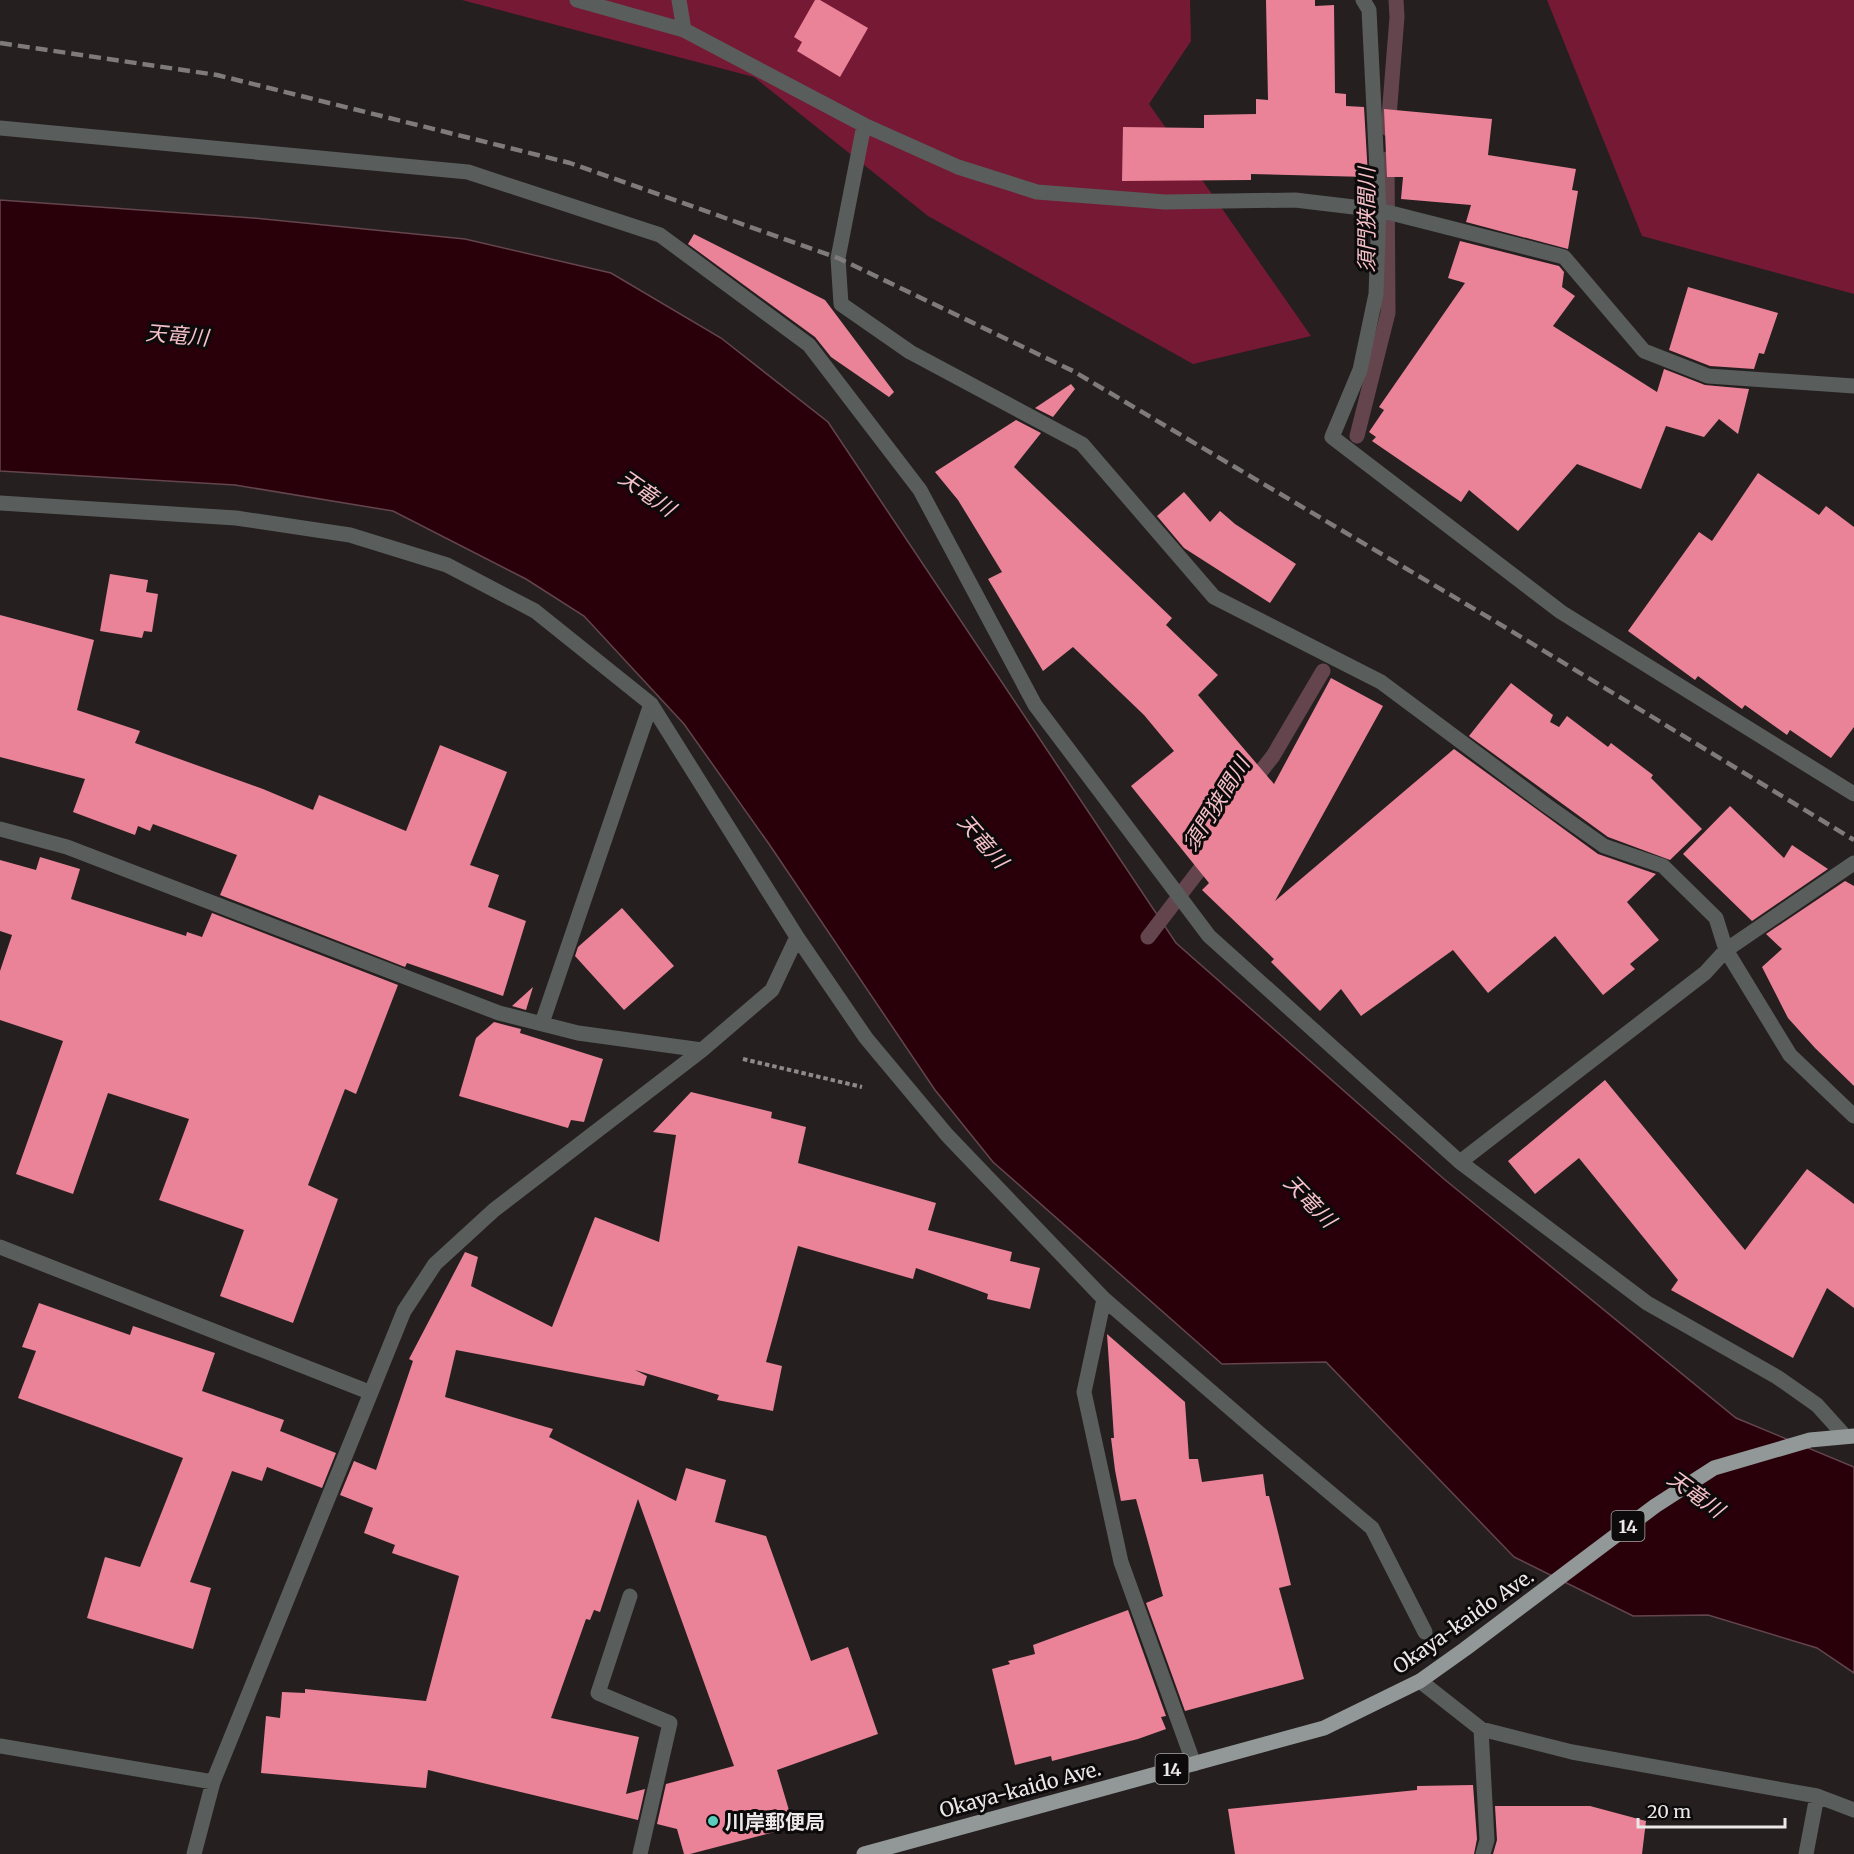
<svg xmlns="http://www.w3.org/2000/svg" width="1854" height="1854" font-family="Merriweather,'Noto Sans JP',serif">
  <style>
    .green { fill: #761935 }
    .water { fill: #29000a; stroke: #64454d; stroke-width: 1.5 }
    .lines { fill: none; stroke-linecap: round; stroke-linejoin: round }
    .stream { stroke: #64454d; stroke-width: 15 }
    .building { fill: #ea8397 }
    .path { stroke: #8e898a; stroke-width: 4; stroke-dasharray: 4.5 3; stroke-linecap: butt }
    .service { stroke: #595d5c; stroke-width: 15 }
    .minor { stroke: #595d5c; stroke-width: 15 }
    .primary { stroke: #929897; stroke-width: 15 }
    .rail { stroke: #7f7a7b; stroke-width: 4.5; stroke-dasharray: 12 6; stroke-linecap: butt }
    .poi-dot { fill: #59cebe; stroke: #0c0a0a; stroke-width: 2 }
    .labels { text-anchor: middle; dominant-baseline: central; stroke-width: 6; stroke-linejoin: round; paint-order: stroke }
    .shield { fill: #0c0a0a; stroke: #a9a5a5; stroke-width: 1.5 }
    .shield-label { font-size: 18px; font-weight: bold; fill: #ece7e8 }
    .street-label { font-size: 20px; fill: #ece7e8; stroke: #0c0a0a }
    .poi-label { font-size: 20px; font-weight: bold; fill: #ece7e8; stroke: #0c0a0a; text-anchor: start }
    .water-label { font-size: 21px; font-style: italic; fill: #f7c1c9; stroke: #0c0a0a }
  </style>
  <rect width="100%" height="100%" fill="#251f20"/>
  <!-- green -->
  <path class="green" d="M462,0h728l1,41 -42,63 162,232 -118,28 -265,-148 -174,-139z
    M1547,0h307v294l-212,-58z"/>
  <!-- water -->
  <path class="water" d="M0,200l253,18 212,21 146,34 110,65 107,84 348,521 268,236 292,239 118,49v206l-37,-25 -109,-33 -75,1 -119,-59 -188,-195 -104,2 -229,-202 -58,-72 -166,-246 -85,-120 -100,-108 -58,-37 -133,-68 -158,-26 -235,-14z"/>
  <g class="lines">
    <!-- stream -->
    <path class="stream" d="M1388,129l9,-112 -1,-17
      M1357,436l31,-123 -1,-154
      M1251,784l22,-28 50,-85
      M1148,937l62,-81"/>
  </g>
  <!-- building -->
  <path class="building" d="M815,0h5l48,28 -28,49 -43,-26 5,-9 -8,-5z
    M1266,0h49v6l19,-1 1,88 11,1v12l18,1 4,70 -117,-3v6l-129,1 1,-54 81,1v-13l52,-1v-15l12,1z
    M1384,109l108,10 -4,36 88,14 -4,21 6,1 -10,58 -102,-27 5,-17 -70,-6 2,-22h-16z
    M694,234l131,66 69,92 -5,5 -58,-40 -16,-20 -127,-93z
    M1460,241l99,25 5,6 -2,15 13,9 -22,30 104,66 7,-23 41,16 44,4 -11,45 -19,-15 -15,18 -38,-11 -25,63 -64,-25 -59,67 -49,-41 -8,12 -89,-61 4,-4 -7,-5 15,-22 -5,-3 86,-124 -17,-5z
    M1688,287l90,26 -14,41 -5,-1 -5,16 -44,-3 -41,-16z
    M1071,384l4,5 -22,28 -18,-9z
    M1016,420l25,13 -27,34 158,151 -6,7 52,50 -20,20 76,89 57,-106 52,28 -108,195 179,-152 144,105 58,20 -29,28 32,38 -29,24 5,5 -32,26 -48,-59 -67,57 -35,-43 -92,66 -20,-27 -21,22 -49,-49 3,-3 -72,-69 7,-7 -78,-97 43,-35 -30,-36 -71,-68 -30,24 -55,-92 14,-7 -44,-72 -23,-28z
    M1758,473l61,42 7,-9 28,21v200l-23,31 -41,-28 -3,5 -42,-30 -3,4 -44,-33 -3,4 -67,-49 71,-99 13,9z
    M1184,492l26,30 10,-11 15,13 61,40 -26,39 -86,-55 -27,-32z
    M110,574l38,6 -2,12 12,2 -6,38 -8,-1 -2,7 -42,-7z
    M0,615l94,25 -17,70 63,21 -5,12 128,46 50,21 6,-15 87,36 34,-86 67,27 -37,93 29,10 -11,32 38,14 -23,75 -96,-33 -2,4 -185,-72 17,-40 -84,-31 -3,7 -12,-5 -3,9 -62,-23 12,-33 -85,-22z
    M1511,683l42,32 -3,7 9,5 8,-11 41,31 3,-4 42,32 -2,3 51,51 -32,31 -62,-23 -139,-101z
    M1730,806l54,52 8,-13 36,24 -76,52 -69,-67z
    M40,857l40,12 -9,30 115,37 1,-4 15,5 10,-24 186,72 -42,109 -11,-5 -37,96 30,14 -45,124 -73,-27 24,-66 -85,-30 30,-81 -81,-26 -35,101 -57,-20 47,-133 -63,-21v-49l12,-36 -12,-4v-71l36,10z
    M1845,881l9,5v200l-39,-38 -27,-30 -26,-51 20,-18 -16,-15z
    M622,908l52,58 -50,44 -49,-54 3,-9z
    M533,987l-7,23 -14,-4z
    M494,1022l27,7 -1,4 83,26 -19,63 -13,-2 -3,8 -109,-32 17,-58z
    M1605,1080l140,170 62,-81 47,35v104l-27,-20 -34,70 -122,-68 7,-10 -99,-122 -44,36 -27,-33z
    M691,1092l81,20 -1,6 35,9 -8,36 138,40 -8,27 84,22 -2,9 30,7 -10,41 -43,-10 1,-5 -72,-26 -3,11 -115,-33 -32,116 16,4 -9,45 -56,-11 2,-5 -84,-25 12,6 -3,10 -188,-36 -11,47 108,32 -4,8 127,64 10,-33 40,12 -11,42 51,14 45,125 37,-14 30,87 -101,36 17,57 -104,27h-6l-7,-25 -20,-5 9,-40 68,-18 -96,-267 -38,113 -6,-2 -4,10 -4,-1 -35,99 88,19 -13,57 19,-5 -7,31 -210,-50 -2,18 -165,-15 5,-57 14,2 2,-26 23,1v-4l121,12 33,-125 -67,-23 3,-8 -31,-12 9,-25 -33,-13 14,-34 22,9 37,-109 -4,-2 56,-107 13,5 -7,29 81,41 43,-110 64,25 17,-107 -23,-3z
    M39,1303l91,32 3,-9 82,27 -13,38 82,29 -4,11 56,22 -14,35 -55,-21 -5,14 -30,-10 -42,111 21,6 -18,61 -106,-31 18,-61 35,10 43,-109 -165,-60 18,-47 -14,-4z
    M1107,1334l78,68 4,57h9l4,23 61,-8 3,22h3l22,89 -12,3 25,91 -119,32 -39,-108 17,-7 -27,-97 -15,2 -6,-31 -4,-32h3z
    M1128,1610l38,106 -5,1 5,12 -28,10 -86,22 -1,-5 -36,9 -23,-96 18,-5 -2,-3 27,-7 -2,-9z
    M1473,1785l4,54 -3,15h-239l-7,-45 189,-19v-4z
    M1495,1806h95l56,15 -4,33h-149l4,-14z"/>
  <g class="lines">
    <!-- path -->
    <path class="path" d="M743,1059l119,28"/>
    <!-- service -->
    <path class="service" d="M630,1596l-32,97 72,30 -30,131
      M1481,1729l6,111 -4,14"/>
    <!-- minor -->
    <path class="minor" d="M577,0l107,30 180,95 94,42 79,25 128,10 130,-2 84,10 185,47 80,94 64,25 146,10
      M679,0l5,30
      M1363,0l6,10 10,200 -3,84 -16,76 -28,67 229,175 293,182
      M864,125l-26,133 3,46 69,48 172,92 132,153 167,85 165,123 58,41 59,20 53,52 10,32 64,105 64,61
      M0,128l468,44 192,63 149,110 111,145 115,215 174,231 251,226 187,141 130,74 40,28 28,31
      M0,503l236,15 114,17 97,30 88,46 116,93 146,233 -25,53 -70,60 -208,160 -59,54 -31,47 -191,471 -19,72
      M0,829l67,18 432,166 79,20 124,17
      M797,937l69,101 81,97 157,164 156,135 112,94 53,104
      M542,1023l109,-319
      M1460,1162l245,-189 21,-23 128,-87
      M0,1247l369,145
      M1104,1299l-20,93 37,170 73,202
      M1420,1681l61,48 91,23 245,44 37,14
      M0,1746l213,36
      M1806,1854l11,-58"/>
    <!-- primary -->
    <path class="primary" d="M864,1854l460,-126 96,-47 45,-32 190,-143 59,-38 96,-28 44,-4"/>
    <!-- rail -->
    <path class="rail" d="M0,43l217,32 353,88 268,95 235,113 435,258 346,211"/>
  </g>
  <!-- markers -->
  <circle class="poi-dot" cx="713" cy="1821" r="6"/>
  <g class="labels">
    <!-- shield labels -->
    <g class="shield">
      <rect x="1611.5" y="1511" width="33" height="30" rx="4.5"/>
      <rect x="1155.5" y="1754" width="33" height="30" rx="4.5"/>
    </g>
    <g class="shield-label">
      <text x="1628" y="1526">14</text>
      <text x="1172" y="1769">14</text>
    </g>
    <!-- street labels -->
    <g class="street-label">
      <text transform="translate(1463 1621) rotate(-35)">Okaya-kaido Ave.</text>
      <text transform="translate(1020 1789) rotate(-15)">Okaya-kaido Ave.</text>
    </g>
    <!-- poi labels -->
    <g class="poi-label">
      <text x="725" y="1821">川岸郵便局</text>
    </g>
    <!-- water labels -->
    <g class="water-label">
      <text transform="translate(1366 220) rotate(-90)">須門狭間川</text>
      <text transform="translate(177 335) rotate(5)">天竜川</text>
      <text transform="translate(647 493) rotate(35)">天竜川</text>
      <text transform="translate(1216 804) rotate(-58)">須門狭間川</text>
      <text transform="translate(983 841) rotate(49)">天竜川</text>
      <text transform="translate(1310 1201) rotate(46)">天竜川</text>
      <text transform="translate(1696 1494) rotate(36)">天竜川</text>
    </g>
  </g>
  <!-- scale -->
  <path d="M1638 1818v9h147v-9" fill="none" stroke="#ece7e8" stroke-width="3"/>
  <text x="1647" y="1818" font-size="18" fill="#ece7e8" stroke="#0c0a0a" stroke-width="4.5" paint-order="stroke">20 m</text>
</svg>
